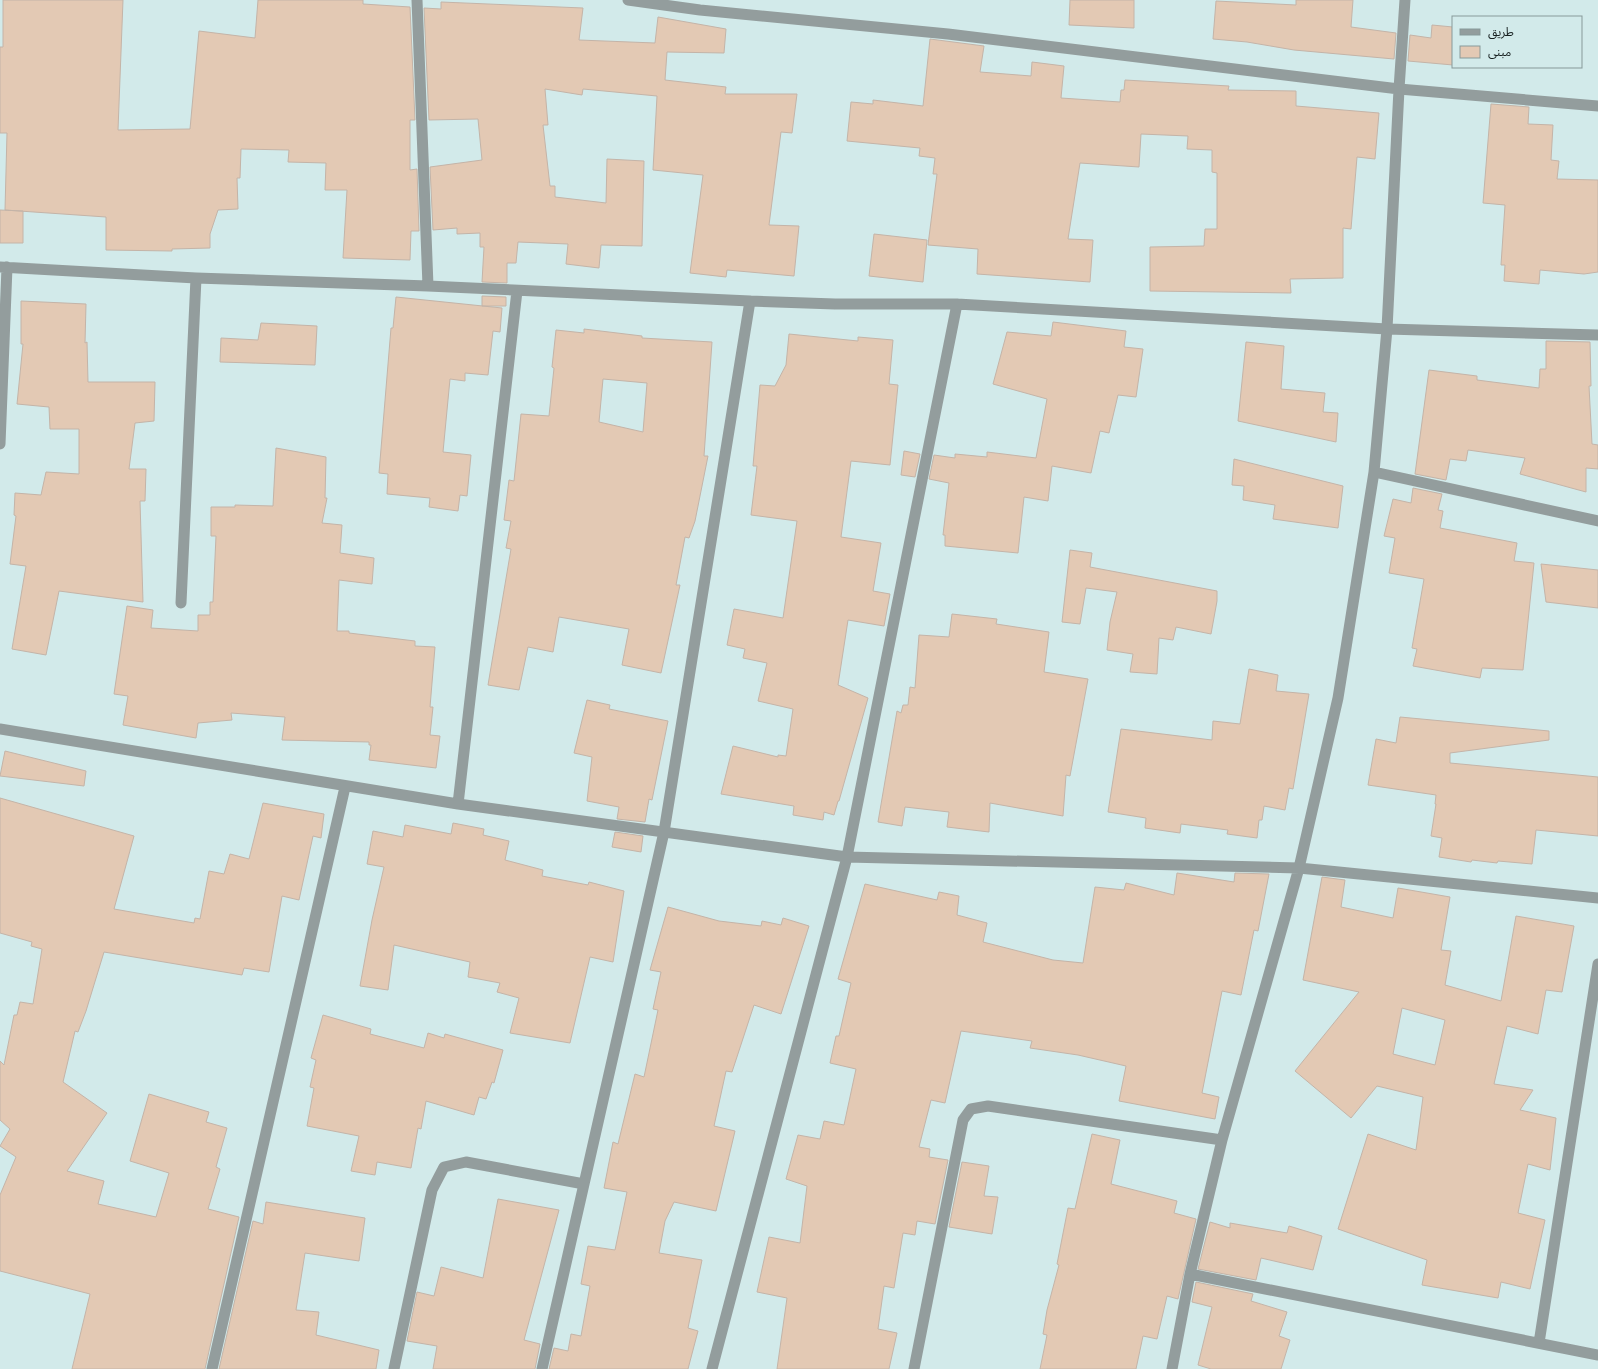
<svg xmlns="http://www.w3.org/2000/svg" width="1598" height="1369" font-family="'Libre Baskerville','Noto Sans Arabic',serif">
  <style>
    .building { fill: #e3c9b4; stroke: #c4b4a8; fill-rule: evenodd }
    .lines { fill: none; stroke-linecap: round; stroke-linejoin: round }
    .minor { stroke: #939d9d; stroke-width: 11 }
  </style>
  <rect width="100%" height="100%" fill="#d2eaea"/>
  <!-- building -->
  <path class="building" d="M3,0h120l-5,130 72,-1 9,-98 56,7 3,-38h105v4l47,3 5,113h-5v50l7,-1 2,62h-8l-1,29 -67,-2 4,-68h-22l1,-27 -38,-1 1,-12 -48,-1 -1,29h-3l1,31 -20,1 -8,24v14l-38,1v2l-66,-1v-33l-101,-7 2,-77h-7v-86h3z
    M1070,0h64v28l-65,-3z
    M1296,0h57l-2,27 45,6 -2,26 -100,-9 -47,-8 -34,-3 3,-38 80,4z
    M441,2l142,6 -4,32 76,3 3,-26 68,12 -2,24 -57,-1 -2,28 61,7 -1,7h72l-5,39 -11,-1 -12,93 30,1 -5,50 -67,-6 -1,7 -36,-4 13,-98 -50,-5 4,-74 -74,-7 -1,6 -37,-6 3,36h-5l7,61h5v11l51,6 1,-44 37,2 -2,85 -41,-1 -2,23 -33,-4 2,-20 -50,-2 -2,21h-9v20l-25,-1 2,-35h-4v-14l-23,1v-6l-24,2 -3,-63 52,-7 -4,-41 -49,1 -5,-112 17,1z
    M1432,25l21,2v38l-45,-4 2,-26 21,3z
    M930,39l54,7 -4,26 51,4 1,-14 32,4 -3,32 59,4 1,-12h3l1,-10 104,6 -1,4 68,1v15l83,7 -4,46 -18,-2 -6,72 -8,-1v50l-53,1 1,14 -141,-2v-44l54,-1 1,-17h12v-56l-5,-1v-22l-25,-1 1,-13 -47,-2 -2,33 -59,-4 -12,76 25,1 -3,42 -113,-8 1,-25 -50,-4 9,-71h-4l2,-16 -16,-2 1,-8 -73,-7 4,-39 22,2v-4l50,6z
    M1491,104l38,3 -1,17 25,1 -2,35 8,1 -2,18 41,1v92l-14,2 -44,-4 -1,14 -35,-3 1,-16h-4l4,-60 -22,-2z
    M0,210l23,1v32h-23z
    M874,234l53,6 -4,42 -54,-6z
    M482,296l24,1v9h-24z
    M396,297l106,11 -2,24 -7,-1 -5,44 -23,-2v8l-15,-2 -7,73 28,3 -4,41 -7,-1 -2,16 -29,-4 1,-9 -43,-4 1,-20 -9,-1 12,-145h2z
    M21,301l65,3 -1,39 2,-1 1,40h67l-1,39 -19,2 -6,46h17l-1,32h-5l3,101 -84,-11 -13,64 -34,-6 14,-83 -16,-2 6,-48 -2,-1 1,-22 26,2 5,-23 33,2v-45h-29l-1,-22 -32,-3 6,-60h-2z
    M1053,322l73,9 -2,16 19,2 -7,48 -18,-2 -9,38 -9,-2 -9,42 -39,-7 -4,35 -24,-4 -6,56 -73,-7v-11h-2l6,-52 -20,-4 5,-24 21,3v-4l32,3v-5l49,6 11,-59 -54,-15 14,-52 44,4z
    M261,323l56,3 -2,39 -95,-3 1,-24 37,2z
    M584,329l58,7v2l70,4 -8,114h4l-13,65 -6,17 -4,-1 -9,48h4l-19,88 -39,-8 7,-36 -70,-12 -6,35 -25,-5 -9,43 -31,-5 23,-136 -5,-1 5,-27 -7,-1 5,-40 5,1 7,-67 28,2 5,-48 -2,-1 4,-37 28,3zM603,379l44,4 -4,49 -44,-10z
    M789,334l69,7v-4l35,3 -4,44 9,1 -8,80 -39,-4 -10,76 40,6 -8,48 17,3 -6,32 -36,-6 -10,65 30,13 -29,103h-1l-4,14 -10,-3 -1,8 -30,-5 1,-9 -73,-12 12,-48 45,11v-2l8,1 7,-47 -35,-8 9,-38 -24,-5 2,-9 -18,-4 7,-36 49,9 14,-97 -46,-6 6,-49h-4l7,-81 15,1 11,-21z
    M1546,341l44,1 1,44h-2l3,58 6,1v24l-12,-1v24l-66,-18 5,-16 -57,-8 -2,11 -16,-2 -4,21 -31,-6 14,-104 48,6v4l62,8 1,-19h6z
    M1246,342l38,4 -3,43 44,4 -2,19 15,1 -2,29 -98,-21z
    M276,448l50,9 -1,41h2l-5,25 20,2 -2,28 34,5 -2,26 -33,-4 -2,51h12v2l66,8v5l20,1 -5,60h3l-3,28 10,1 -4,32 -67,-8 2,-15h-2v-3l-87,-2 3,-23 -54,-4 1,7 -34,3 -2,15 -73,-13 5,-29 -14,-2 13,-88 26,4 -2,18 47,3v-16h12v-13h3l3,-66h-5v-29h24v-2l38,1z
    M904,451l16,3 -5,23 -14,-2z
    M1234,459l109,27 -5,42 -65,-9 2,-14 -32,-5 1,-14 -12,-1z
    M1413,488l29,6 -4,16 5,1 -3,17 77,15 -3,18 20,2 -11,107 -41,-2 -2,10 -67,-12 4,-17 -5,-1 12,-69 -35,-6 6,-35 -11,-2 9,-37 18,4z
    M1070,550l22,3 -2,14 127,24v10l-6,33 -35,-7 -3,13 -14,-2 -2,36 -27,-2 3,-18 -26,-4 3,-28 7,-30 -31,-4 -6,36 -18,-2z
    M1541,564l57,6v38l-52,-6z
    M952,614l45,5 -1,5 53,8 -5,40 44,7 -18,97 -4,-1 -3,41 -73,-13 -1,29 -42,-5 2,-15 -44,-5 -3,19 -24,-4 19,-111 4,2 2,-8h5l2,-18 5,1 4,-53 30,2z
    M1249,669l29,6 -2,16 33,3 -16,95 -4,-1 -4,22 -21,-4 -2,14h-3l-2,18 -30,-4 1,-4 -47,-6 -1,9 -35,-5 1,-10 -38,-6 13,-83 91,11 1,-19 27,3z
    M587,700l23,5 -1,4 59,12 -16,79 -3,-1 -4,23 -28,-3 2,-12 -32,-6 5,-44 -18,-4z
    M1400,717l149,14v9l-99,13v10l148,14v59l-62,-6 -4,34 -34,-3 -1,2 -25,-3 -1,2 -32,-5 3,-19 -11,-2 5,-32h-1l1,-9 -68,-10 8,-46 20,4z
    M5,751l81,20 -2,15 -84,-10z
    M0,798l134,38 -20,73 80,14 1,-5 5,1 9,-48 15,3 6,-20 19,5 14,-56 61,11 -3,24 -8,-2 -14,64 -17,-4 -13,76 -25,-4 -2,7 -138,-23 -18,59 -8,21 -3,-1 -12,51 44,31 -40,58 37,10 -6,23 58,13 13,-44 -39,-12 19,-67 60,18 -3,10 21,6 -11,39 4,2 -12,40 31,8 -34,152h-133l18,-75 -90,-23v-76l16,-38 -16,-11 10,-17 -10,-9v-59l4,4 10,-50h3l3,-13 13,2 9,-55 -11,-3 1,-4 -32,-9z
    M453,823l31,6 -1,6 26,6 -4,19 38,10 -1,6 46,9 1,-3 35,9 -11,71 -23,-5 -20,86 -60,-10 9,-35 -22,-6 3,-9 -32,-6 2,-15 -76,-17 -6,45 -28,-4 12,-66 12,-53 -17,-3 6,-33 30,6 2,-12 46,9z
    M615,832l28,4 -2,16 -29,-5z
    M1177,873l57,9 1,-9 34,1 -11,57 -4,-1 -13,65 -19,-4 -20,102 17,4 -4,22 -96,-18 7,-35 -48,-11 -48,-7 2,-7 -71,-10 -16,72 -14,-3 -12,47 11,2 -1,8 19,3 -13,64 -18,-3 -2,14 -12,-2 -9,55 -10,-2 -6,43 19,4 -8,36h-112l10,-71 -30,-6 12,-55 31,6 7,-57 -21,-7 12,-44 22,4 4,-18 20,4 12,-56 -26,-6 6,-27h3l12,-53 -13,-4 27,-95 72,16 2,-8 20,4 -2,19 30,8 -4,19 70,18 30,3 12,-76 29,3 2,-7 48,12z
    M1322,877l23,3 -4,27 52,11 5,-30 52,9 -9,53 10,1 -6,34 56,16 15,-85 58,10 -12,66 -16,-2 -8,44 -31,-8 -13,58 39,6 -13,20 36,8 -6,52 -22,-6 -10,49 27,7 -15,69 -29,-7 -3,16 -76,-13 5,-25 -89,-31 30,-95 48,16 7,-53 -46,-11 -26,32 -56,-47 64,-79 -56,-12zM1402,1008l43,12 -10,45 -42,-11z
    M668,907l51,14 42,5 1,-5 19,4 2,-7 26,8 -28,88 -27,-9 -22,67 -6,-1 -12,55 21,5 -19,80 -42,-9 -9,19 -6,32 43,7 -14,68 10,3 -10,38h-139l5,-21 14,3 3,-17 10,2 9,-50 -9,-2 7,-38 27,4 12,-58 -23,-4 9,-46 5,2 17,-70 9,3 14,-67 -5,-1 8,-37 -11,-2z
    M323,1015l48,14 -1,5 54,14 4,-15 16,5 1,-4 58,16 -9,33 -2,-1 -6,17 -7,-2 -5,18 -48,-14 -5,28 -3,-1 -7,40 -34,-6 -2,13 -24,-4 8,-35 -52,-10 7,-38 -4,-1 6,-27 -5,-2z
    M1092,1134l28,6 -9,44 66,17 -3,12 22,6 -18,80 -11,-3 -10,43 -14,-3 -7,33h-96l7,-34 -4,-1 4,-24 12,-45 -2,-1 11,-56 7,1z
    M962,1162l27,4 -5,30 14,1 -6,37 -43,-7z
    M498,1199l61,11 -35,130 16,4 -5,25h-102l4,-23 -30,-5 10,-49 17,4 7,-29 42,11z
    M266,1202l99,16 -6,43 -54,-8 -9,57 23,2 -3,23 63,15 -3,19h-157l34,-148 10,3z
    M1210,1222l20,6v-5l57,10 2,-7 33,10 -9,34 -52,-12 -5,22 -58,-11z
    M1196,1282l57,12 -2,7 36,11 -8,24 11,4 -9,29h-70l-13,-4 14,-58 -20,-5z"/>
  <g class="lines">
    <!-- minor -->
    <path class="minor" d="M417,0l11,286
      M628,0l72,10 248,24 451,55 199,17
      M0,267l196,11 232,8 322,15 85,3h122l430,25 211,6
      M0,444l7,-177
      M1374,472l224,49
      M181,603l15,-325
      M0,729l458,75 389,53 452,11 299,30
      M458,804l59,-513
      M1190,1274l408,81
      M1539,1343l59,-379
      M212,1369l133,-582
      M394,1369l38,-179 12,-23 22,-5 118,22
      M542,1369l122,-537 86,-531
      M712,1369l135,-512 110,-553
      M914,1369l49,-249 8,-11 17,-3 234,34
      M1172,1369l18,-95 32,-134 77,-272 39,-170 36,-226 13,-143 12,-240 6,-89"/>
  </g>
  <!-- legend -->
  <rect x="1452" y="16" width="130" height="52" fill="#d2eaea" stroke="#879999"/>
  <rect x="1460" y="29" width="20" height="6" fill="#939d9d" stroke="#879999"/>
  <text x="1488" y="36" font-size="12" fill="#172020">طريق</text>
  <rect x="1460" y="46" width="20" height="12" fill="#e3c9b4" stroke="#879999"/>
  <text x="1488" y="56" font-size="12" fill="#172020">مبنى</text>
</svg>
